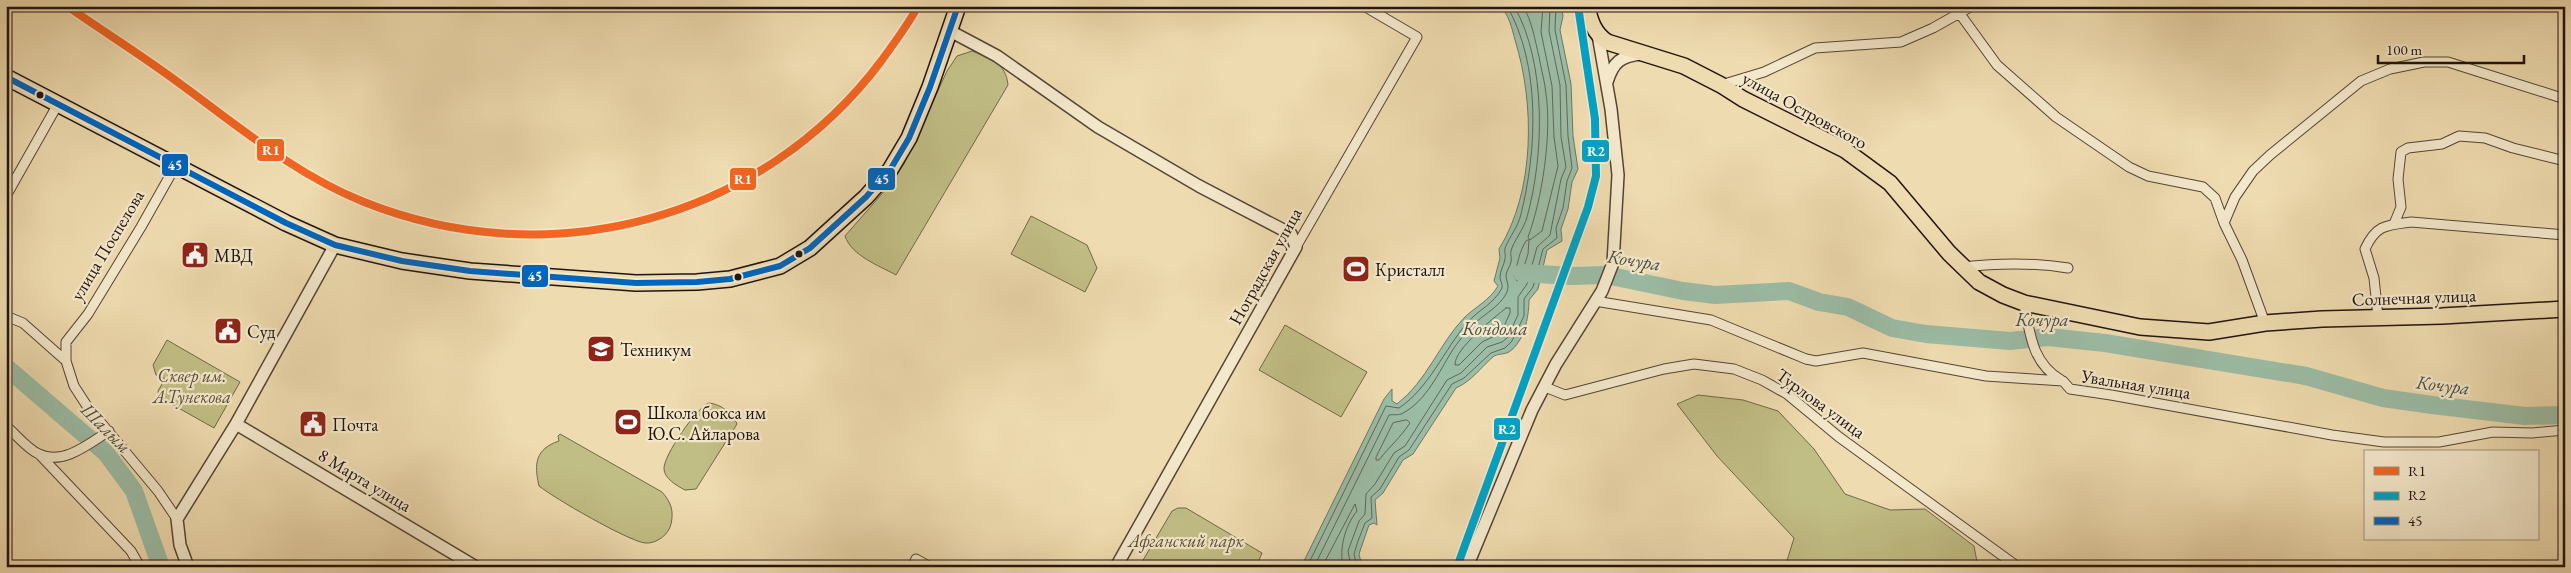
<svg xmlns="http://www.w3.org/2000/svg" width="2571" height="573" font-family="'EB Garamond',serif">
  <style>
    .green { fill: #c1be85; stroke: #70684a }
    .water { fill: #9bbca5; stroke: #6a7869 }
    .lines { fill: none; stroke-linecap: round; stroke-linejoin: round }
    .shore { stroke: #5e685a; stroke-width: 1 }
    .river { stroke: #9bbca5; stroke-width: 18 }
    .minor-casing { stroke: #544536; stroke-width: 11 }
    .tertiary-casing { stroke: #544536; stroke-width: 14 }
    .primary-casing { stroke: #20130e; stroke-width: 18 }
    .minor { stroke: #f4e8cb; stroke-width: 9 }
    .tertiary { stroke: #f4e8cb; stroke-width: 11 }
    .primary { stroke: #eedbaf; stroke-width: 15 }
    .rail { stroke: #20130e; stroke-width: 3; stroke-dasharray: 9 9; stroke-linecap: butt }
    .bus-1-casing { stroke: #f4e8cb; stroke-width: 10 }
    .bus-1 { stroke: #0065bd; stroke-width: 6 }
    .rail-1-casing { stroke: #f4e8cb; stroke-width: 11 }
    .rail-2-casing { stroke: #f4e8cb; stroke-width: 11 }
    .rail-1 { stroke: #f26522; stroke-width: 8 }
    .rail-2 { stroke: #02a2c4; stroke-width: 8 }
    .bus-dot { fill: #20130e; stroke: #f4e8cb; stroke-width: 2 }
    .labels { text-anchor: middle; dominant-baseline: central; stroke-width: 4.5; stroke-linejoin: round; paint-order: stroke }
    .street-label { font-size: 18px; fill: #20130e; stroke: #f4e8cb }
    .poi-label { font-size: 18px; fill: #20130e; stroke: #f4e8cb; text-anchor: start }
    .park-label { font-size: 18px; font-style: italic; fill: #584f38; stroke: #f4e8cb }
    .water-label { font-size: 19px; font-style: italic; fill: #4b4e43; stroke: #f4e8cb }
    .line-badge { stroke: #f4e8cb; stroke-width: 2 }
    .badge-label { font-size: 14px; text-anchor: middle; font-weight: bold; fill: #fff }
  </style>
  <rect width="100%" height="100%" fill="#eedbaf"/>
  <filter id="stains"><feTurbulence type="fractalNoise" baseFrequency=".004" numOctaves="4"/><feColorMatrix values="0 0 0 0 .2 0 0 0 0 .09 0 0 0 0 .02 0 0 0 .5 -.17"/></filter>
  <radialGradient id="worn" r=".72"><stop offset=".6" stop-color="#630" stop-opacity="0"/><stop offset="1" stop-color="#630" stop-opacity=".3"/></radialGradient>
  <!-- green -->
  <path class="green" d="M972,51c18,7 34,12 36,34l-112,190c-18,-10 -44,-19 -51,-39l42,-48 17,-24 43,-93 10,-15z
    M1031,216l56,29 10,23 -12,24 -74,-38z
    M1285,325l82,47 -26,45 -82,-47z
    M167,340l73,42 -26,46 -55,-31 -1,-6 7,-12 -9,-4 -3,-10z
    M1698,395l45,5 35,11 36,38 31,45 45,16 35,-1 49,37 4,21h-193l9,-29 -77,-82 -40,-52z
    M709,403c11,1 24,10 28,21l-41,65 -11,1c-8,-4 -21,-12 -21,-21 -1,-13 33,-62 45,-66z
    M560,434l102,58c9,10 12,19 9,32 -2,10 -14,20 -26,19 -17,-2 -91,-45 -106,-57 -5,-22 -4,-37 20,-45l-1,-5z
    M1178,508h8l76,45 -6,14h-117l33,-56z"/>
  <!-- water -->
  <path class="water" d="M1499,6h62l2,10 -3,14 11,54 2,52 5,33 -6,13 -4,27 -7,20 1,12 -15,9 -9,39 -9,11c0,17 -5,42 -20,52 -5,3 -10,1 -15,4 -13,11 -22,25 -38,32l-43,66 -10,6 -20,33 -8,7 2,25 -3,-2 -5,2 -10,29 3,13h-61l83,-168 8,-10v12l5,3c30,-23 42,-60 67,-86 11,-11 26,-18 34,-32l-4,-5 6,-23 -1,-9c36,-58 36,-145 16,-209 -3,-11 -6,-27 -16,-34z"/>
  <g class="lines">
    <!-- shore -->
    <path class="shore" d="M1523,6c9,15 12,34 16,51 2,12 6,25 7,37 6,40 -4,106 -18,143l2,3 12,-9 16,-65 -4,-29 -2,-51 -11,-54 2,-26
      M1529,240l-1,14 -8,25 -3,2 -3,-5c4,-13 5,-24 12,-35z
      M1506,308h4v5l-9,20 -19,9 -23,23h-4c-1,-16 39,-47 51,-57z
      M1407,420l3,3c-10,15 -20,23 -31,37h-3v-3l17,-34z
      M1307,567l79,-161 13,2c30,-20 45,-58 68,-85 11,-13 27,-19 35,-35 1,-4 -2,-7 -2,-11 0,-6 4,-12 5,-18 1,-4 -1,-7 0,-11 5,-12 13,-21 16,-34 16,-64 20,-149 -14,-208
      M1314,567l75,-152c5,-1 9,1 14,-2 23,-12 36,-41 49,-62 5,-8 14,-19 21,-26 11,-11 26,-18 33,-31 4,-8 1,-10 0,-18 0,-5 4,-9 5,-14 1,-4 -1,-8 0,-11 2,-9 13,-22 16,-34 17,-61 20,-154 -13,-211
      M1322,567l33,-63 2,7c-12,15 -18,37 -14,56
      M1351,567l-3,-16 11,-30 6,-7 1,-20 9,-10 19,-31 11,-7 42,-66 14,-7 26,-26 15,-5 5,-4 11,-23v-18l9,-13 10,-37 13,-12 11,-56 5,-12 -5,-30 -1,-52 -11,-54 1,-25
      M1357,567l-3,-13 4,-13 7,-18 7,-5 -1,-21 9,-8 19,-32 10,-7 43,-66 12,-6 27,-25 14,-5 7,-7 12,-25v-17l9,-12 10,-38 14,-11 -1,-10 7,-20 4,-27 5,-13 -4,-32 -2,-51 -11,-55 1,-24"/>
    <!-- river -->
    <path class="river" d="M1522,273l50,3 34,-1 77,16 32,4 74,-4 30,11 29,5 44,21 34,6 84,7 38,-4 57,6 201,33 77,22 49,7 93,11 40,-1
      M6,367l100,86 28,38 27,76"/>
    <defs>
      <path id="minor" d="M1960,14l37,51 59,52 73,50 19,9 55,11 12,11 9,25
        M1721,85l43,-13 51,-24 86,-6 32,-14 39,-22
        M176,165l-35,62 -53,87 -22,28v19l8,25 13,20 71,85 19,28
        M6,196l52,-92
        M2394,224l7,-17 -3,-28 3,-27 7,-4 34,-4 17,-8 26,2 28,10 52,13
        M1296,247l121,-210 -53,-31
        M1962,267c36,-4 70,-5 106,1
        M1595,301l116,19 95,39 10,2 47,-8 123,23 77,5 7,8 41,6 221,40 52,7h55l54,-10 39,1 33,-3
        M2024,303c6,31 8,60 37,77
        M6,316l17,7 43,38
        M2378,317l-4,-39 -9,-29c11,-24 21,-24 46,-27l154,13
        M2265,323l-23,-63 -18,-37 11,-26 18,-26 17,-16 91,-74 29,-12 34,-7h24l117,37
        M1545,387l20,8 99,-26 30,-5 40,5 28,11 25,14 52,43 179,130
        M6,426c10,8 21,23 33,28 24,12 51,-11 70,-23
        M39,454l92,97 9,16
        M912,567l4,-8 14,8"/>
      <path id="tertiary" d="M950,31l47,25 101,71 101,59 92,48 5,13 -180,320
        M1607,82c6,-20 14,-26 34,-28
        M236,424l240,143
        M188,567l-8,-22 -3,-26 59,-95 99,-179
        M1467,567l65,-157 24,-46 46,-73 11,-28 5,-88 -7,-66 -13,-74"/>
      <path id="primary" d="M1587,6c3,15 7,27 20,36l77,24 37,19 22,14 102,51 45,33 59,70 30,29 24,13 21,8 116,24 69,5 56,-9 57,-4 120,-3 123,-7
        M6,77l280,146 49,22 67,16 68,10 166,12 61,-1 33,-3 50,-13 30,-18 56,-51 24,-27 19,-32 21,-51 28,-81"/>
    </defs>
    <!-- minor casing -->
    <use href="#minor" class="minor-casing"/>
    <!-- tertiary casing -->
    <use href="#tertiary" class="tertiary-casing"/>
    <!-- primary casing -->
    <use href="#primary" class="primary-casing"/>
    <!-- minor -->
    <use href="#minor" class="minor"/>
    <!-- tertiary -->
    <use href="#tertiary" class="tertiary"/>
    <!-- primary -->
    <use href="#primary" class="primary"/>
    <!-- rail -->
    <path class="rail" d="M1457,567l131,-360 8,-31 -1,-57 -17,-113"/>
    <defs>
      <path id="bus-1" d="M6,77l280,146 49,22 67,16 68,10 166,12 61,-1 33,-3 50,-13 30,-18 56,-51 24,-27 19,-32 21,-51 28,-81"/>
    </defs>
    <!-- bus-1 casing -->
    <use href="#bus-1" class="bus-1-casing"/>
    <!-- bus-1 -->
    <use href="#bus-1" class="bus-1"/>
    <defs>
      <path id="rail-1" d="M67,6c37,26 76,50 112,77 59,43 117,92 185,119 185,74 398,19 518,-142 12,-17 26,-35 36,-54"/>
      <path id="rail-2" d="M1457,567l131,-360 8,-31 -1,-57 -17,-113"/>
    </defs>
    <!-- rail-1 casing -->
    <use href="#rail-1" class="rail-1-casing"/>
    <!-- rail-2 casing -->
    <use href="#rail-2" class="rail-2-casing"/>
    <!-- rail-1 -->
    <use href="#rail-1" class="rail-1"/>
    <!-- rail-2 -->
    <use href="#rail-2" class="rail-2"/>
  </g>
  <!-- icons -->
  <defs>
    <symbol id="civic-square" viewBox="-11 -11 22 22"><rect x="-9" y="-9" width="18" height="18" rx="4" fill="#8f2418" stroke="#f4e8cb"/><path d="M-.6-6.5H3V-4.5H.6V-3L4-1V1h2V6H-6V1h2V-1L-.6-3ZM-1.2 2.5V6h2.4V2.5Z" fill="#fff"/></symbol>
    <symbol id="stadium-square" viewBox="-11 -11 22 22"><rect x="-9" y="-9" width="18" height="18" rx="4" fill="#8f2418" stroke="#f4e8cb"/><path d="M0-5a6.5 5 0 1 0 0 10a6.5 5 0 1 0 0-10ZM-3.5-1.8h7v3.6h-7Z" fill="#fff"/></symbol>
    <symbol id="university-square" viewBox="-11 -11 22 22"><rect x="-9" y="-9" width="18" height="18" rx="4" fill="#8f2418" stroke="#f4e8cb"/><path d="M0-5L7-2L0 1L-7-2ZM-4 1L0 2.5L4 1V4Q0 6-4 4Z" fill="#fff"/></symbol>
  </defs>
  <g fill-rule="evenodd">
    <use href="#civic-square" x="179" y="239" width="32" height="32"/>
    <use href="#stadium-square" x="1340" y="253" width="32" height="32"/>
    <use href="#civic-square" x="212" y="315" width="32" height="32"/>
    <use href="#university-square" x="585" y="333" width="32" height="32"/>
    <use href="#stadium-square" x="612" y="406" width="32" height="32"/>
    <use href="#civic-square" x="297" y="408" width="32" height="32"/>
  </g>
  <!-- markers -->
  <g class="bus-dot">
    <circle cx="40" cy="95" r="4.5"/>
    <circle cx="799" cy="254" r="4.5"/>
    <circle cx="738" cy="277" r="4.5"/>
  </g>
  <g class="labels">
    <!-- street labels -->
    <g class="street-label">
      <text transform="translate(1805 110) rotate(29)">улица Островского</text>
      <text transform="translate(107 245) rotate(-59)">улица Поспелова</text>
      <text transform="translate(1265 266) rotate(-61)">Ноградская улица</text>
      <text transform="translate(2414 297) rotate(-2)">Солнечная улица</text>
      <text transform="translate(2136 384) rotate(9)">Увальная улица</text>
      <text transform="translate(1821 403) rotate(36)">Турлова улица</text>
      <text transform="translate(365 480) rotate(31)">8 Марта улица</text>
    </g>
    <!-- poi labels -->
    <g class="poi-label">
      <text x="214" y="255">МВД</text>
      <text x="1375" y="269">Кристалл</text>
      <text x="247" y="331">Суд</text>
      <text x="620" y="349">Техникум</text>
      <text x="647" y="412">Школа бокса им<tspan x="647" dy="21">Ю.С. Айларова</tspan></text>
      <text x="332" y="424">Почта</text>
    </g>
    <!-- park labels -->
    <g class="park-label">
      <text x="192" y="375">Сквер им.<tspan x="192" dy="21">А.Тунекова</tspan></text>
      <text x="1186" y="540">Афганский парк</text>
    </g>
    <!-- water labels -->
    <g class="water-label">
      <text transform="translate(1634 260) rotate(9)">Кочура</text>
      <text x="2042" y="319">Кочура</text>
      <text x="1495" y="328">Кондома</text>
      <text transform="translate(2443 385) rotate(7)">Кочура</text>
      <text transform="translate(106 428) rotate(45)">Шалым</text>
    </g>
  </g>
  <g class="line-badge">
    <rect x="256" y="138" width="29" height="24" rx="5" fill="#f26522"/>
    <rect x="1581" y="139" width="29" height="24" rx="5" fill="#02a2c4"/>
    <rect x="161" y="153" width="28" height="24" rx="5" fill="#0065bd"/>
    <rect x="729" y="167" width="28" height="24" rx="5" fill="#f26522"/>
    <rect x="867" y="167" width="29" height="24" rx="5" fill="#0065bd"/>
    <rect x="521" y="264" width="28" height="24" rx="5" fill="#0065bd"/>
    <rect x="1493" y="417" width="28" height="24" rx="5" fill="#02a2c4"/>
  </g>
  <g class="badge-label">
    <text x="271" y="155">R1</text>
    <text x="1596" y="156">R2</text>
    <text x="175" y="170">45</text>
    <text x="743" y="184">R1</text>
    <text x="882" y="184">45</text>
    <text x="535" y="281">45</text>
    <text x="1507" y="434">R2</text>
  </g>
  <!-- margin -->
  <rect width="2571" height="573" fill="none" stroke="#eedbaf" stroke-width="25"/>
  <rect x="8" y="8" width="2556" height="558" fill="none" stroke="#20130e" stroke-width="2.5"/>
  <rect x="12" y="12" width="2546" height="548" fill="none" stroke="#20130e"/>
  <!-- legend -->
  <rect x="2364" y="450" width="175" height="90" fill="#f4e8cb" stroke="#9f937f"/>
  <rect x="2374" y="467" width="25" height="8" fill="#f26522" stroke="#9f937f"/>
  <text x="2408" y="476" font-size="15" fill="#20130e">R1</text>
  <rect x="2374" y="492" width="25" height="8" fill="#02a2c4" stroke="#9f937f"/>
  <text x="2408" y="500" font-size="15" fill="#20130e">R2</text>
  <rect x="2374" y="517" width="25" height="8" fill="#0065bd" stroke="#9f937f"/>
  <text x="2408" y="526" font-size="15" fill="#20130e">45</text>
  <!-- scale -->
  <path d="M2378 55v8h146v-8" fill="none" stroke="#20130e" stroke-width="2.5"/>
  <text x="2386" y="55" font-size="15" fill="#20130e" stroke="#f4e8cb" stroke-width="4" paint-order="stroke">100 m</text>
  <rect width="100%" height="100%" filter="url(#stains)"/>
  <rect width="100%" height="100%" fill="url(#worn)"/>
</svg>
